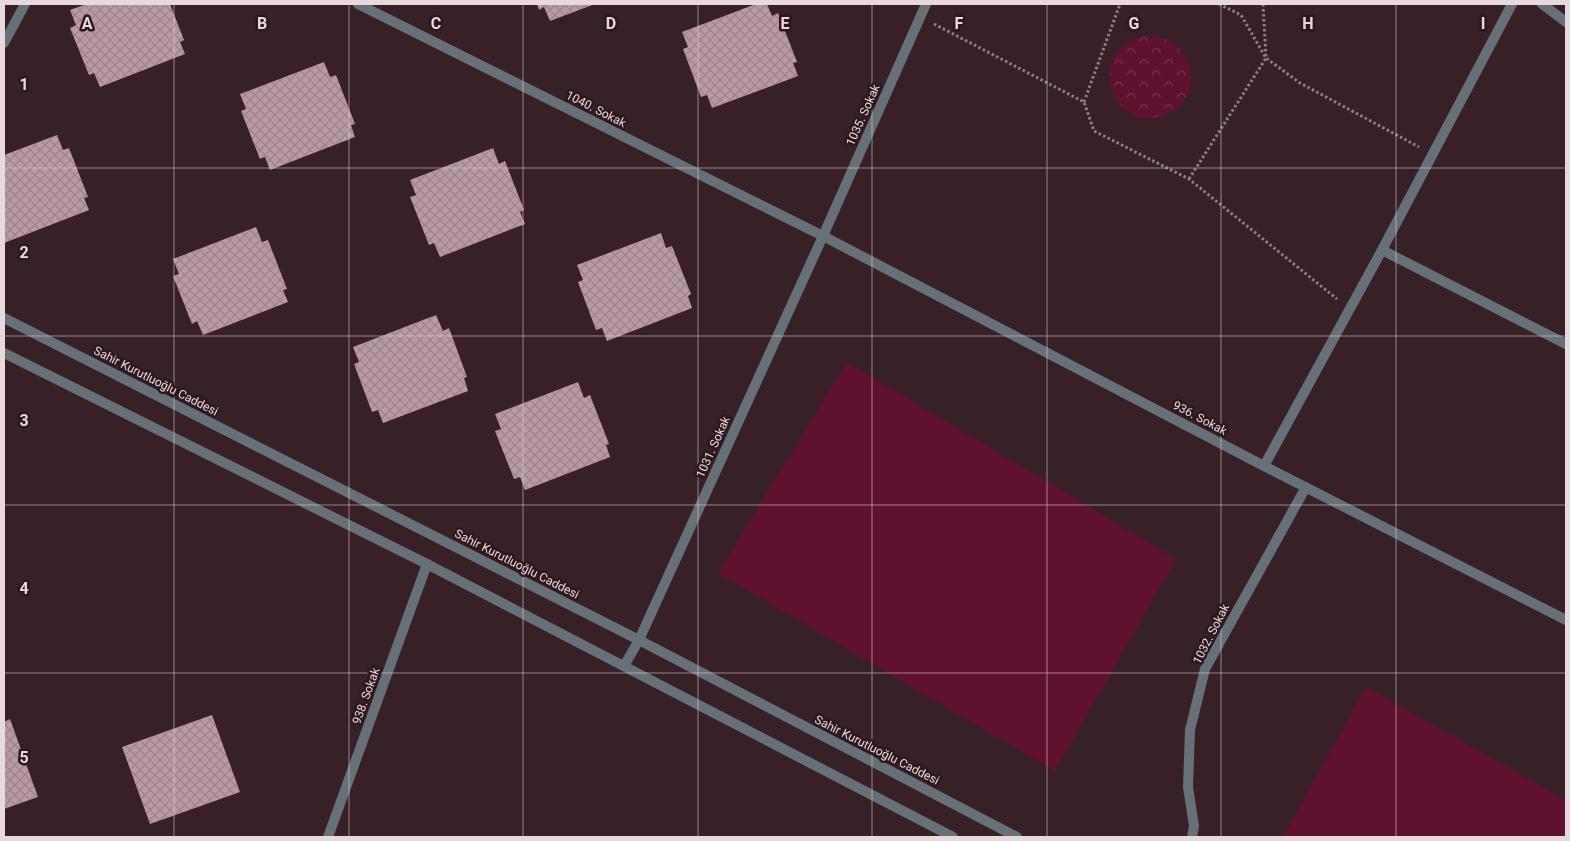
<svg xmlns="http://www.w3.org/2000/svg" width="1570" height="841" font-family="Roboto,sans-serif">
  <style>
    .grass { fill: #5f122f }
    .park { fill: url(#park-crowns) }
    .building { fill: url(#building-cross-hatch) }
    .lines { fill: none; stroke-linecap: round; stroke-linejoin: round }
    .path { stroke: #907d82; stroke-width: 3; stroke-dasharray: 2.5 2.5; stroke-linecap: butt }
    .minor { stroke: #667076; stroke-width: 10 }
    .tertiary { stroke: #667076; stroke-width: 10 }
    .grid { fill: none; stroke: #e8d9dc; stroke-width: 1; stroke-opacity: 0.55 }
    .labels { text-anchor: middle; dominant-baseline: central; stroke-width: 5; stroke-linejoin: round; paint-order: stroke }
    .street-label { font-size: 12px; fill: #e8d9dc; stroke: #2d181d }
    .grid-label { font-size: 16px; text-anchor: middle; font-weight: bold; fill: #e8d9dc; stroke: #2d181d; stroke-width: 5; stroke-linejoin: round; paint-order: stroke }
  </style>
  <defs>
    <pattern id="park-crowns" width="20" height="18" patternUnits="userSpaceOnUse" patternTransform="scale(1.25)"><rect width="20" height="18" fill="#5f122f"/><path d="M2 6a3 3 0 1 1 6 0M12 15a3 3 0 1 1 6 0" fill="none" stroke="#76344d"/></pattern>
    <pattern id="building-cross-hatch" width="8" height="8" patternUnits="userSpaceOnUse" patternTransform="scale(1.25)"><rect width="8" height="8" fill="#b89ba2"/><path d="M0 0l8 8M0 8l8-8" fill="none" stroke="#9c848a"/></pattern>
  </defs>
  <rect width="100%" height="100%" fill="#372127"/>
  <!-- grass -->
  <path class="grass" d="M847,362l329,197 -121,212 -337,-198z
    M1366,687l200,113v37h-283z"/>
  <!-- park -->
  <path class="park" d="M1109 77a41 41 0 1 1 82 0a41 41 0 1 1-82 0Z"/>
  <!-- building -->
  <path class="building" d="M87,4h83l14,36 -4,2 5,12 -85,33 -6,-14 -5,2 -19,-47 6,-3 -6,-15z
    M537,4h58l-45,17 -6,-14 -5,3z
    M756,4h11l5,12 6,-3 19,49 -4,1 5,13 -86,32 -5,-13 -6,2 -18,-48 5,-2 -6,-15z
    M324,62l6,15 6,-2 19,49 -4,1 4,12 -85,33 -5,-13 -5,2 -19,-48 5,-2 -6,-15z
    M57,135l6,15 6,-2 19,49 -4,1 5,12 -85,33v-88z
    M493,148l6,16 6,-3 19,49 -4,2 5,12 -85,33 -6,-14 -5,2 -19,-48 6,-2 -6,-15z
    M256,227l6,15 6,-2 19,49 -4,1 5,12 -85,33 -6,-14 -5,3 -19,-48 6,-2 -6,-15z
    M661,233l5,15 6,-2 19,48 -3,2 4,12 -85,33 -5,-13 -6,2 -18,-48 5,-2 -6,-15z
    M436,315l7,16 6,-3 18,49 -3,1 4,13 -85,32 -5,-13 -6,2 -18,-48 5,-2 -6,-15z
    M578,382l6,16 6,-3 19,49 -3,1 4,12 -85,33 -5,-13 -6,2 -19,-48 6,-2 -6,-15z
    M212,715l28,77 -90,32 -28,-77z
    M10,719l28,78 -34,12v-87z"/>
  <g class="lines">
    <!-- path -->
    <path class="path" d="M1219,4l22,11 25,43 34,25 119,64
      M934,24l150,78 10,29 95,48 148,120
      M1084,102l36,-98
      M1189,179l77,-121 -3,-54"/>
    <!-- minor -->
    <path class="minor" d="M358,4l465,232 441,230 302,154
      M4,43l21,-39
      M1382,250l184,94
      M1264,466l118,-216 130,-246
      M624,666l15,-26 184,-404 103,-232
      M328,837l99,-273
      M1192,837l2,-11 -6,-39 2,-57 15,-61 101,-182"/>
    <!-- tertiary -->
    <path class="tertiary" d="M1542,4l24,18
      M4,318l635,322 378,197
      M4,353l423,211 526,273"/>
  </g>
  <!-- grid -->
  <path class="grid" d="M174,4v833M349,4v833M523,4v833M698,4v833M872,4v833M1047,4v833M1221,4v833M1396,4v833M4,168h1562M4,336h1562M4,505h1562M4,673h1562"/>
  <g class="labels">
    <!-- street labels -->
    <g class="street-label">
      <text transform="translate(596 109) rotate(27)">1040. Sokak</text>
      <text transform="translate(863 115) rotate(-66)">1035. Sokak</text>
      <text transform="translate(156 381) rotate(27)">Sahir Kurutluoğlu Caddesi</text>
      <text transform="translate(1200 418) rotate(28)">936. Sokak</text>
      <text transform="translate(713 447) rotate(-66)">1031. Sokak</text>
      <text transform="translate(517 564) rotate(27)">Sahir Kurutluoğlu Caddesi</text>
      <text transform="translate(1211 634) rotate(-63)">1032. Sokak</text>
      <text transform="translate(366 696) rotate(-70)">938. Sokak</text>
      <text transform="translate(877 750) rotate(27)">Sahir Kurutluoğlu Caddesi</text>
    </g>
  </g>
  <g class="grid-label">
    <text x="87" y="29">A</text>
    <text x="262" y="29">B</text>
    <text x="436" y="29">C</text>
    <text x="611" y="29">D</text>
    <text x="785" y="29">E</text>
    <text x="959" y="29">F</text>
    <text x="1134" y="29">G</text>
    <text x="1308" y="29">H</text>
    <text x="1483" y="29">I</text>
    <text x="24" y="90">1</text>
    <text x="24" y="258">2</text>
    <text x="24" y="426">3</text>
    <text x="24" y="594">4</text>
    <text x="24" y="763">5</text>
  </g>
  <!-- border -->
  <rect width="1570" height="841" fill="none" stroke="#e8d9dc" stroke-width="10"/>
</svg>
